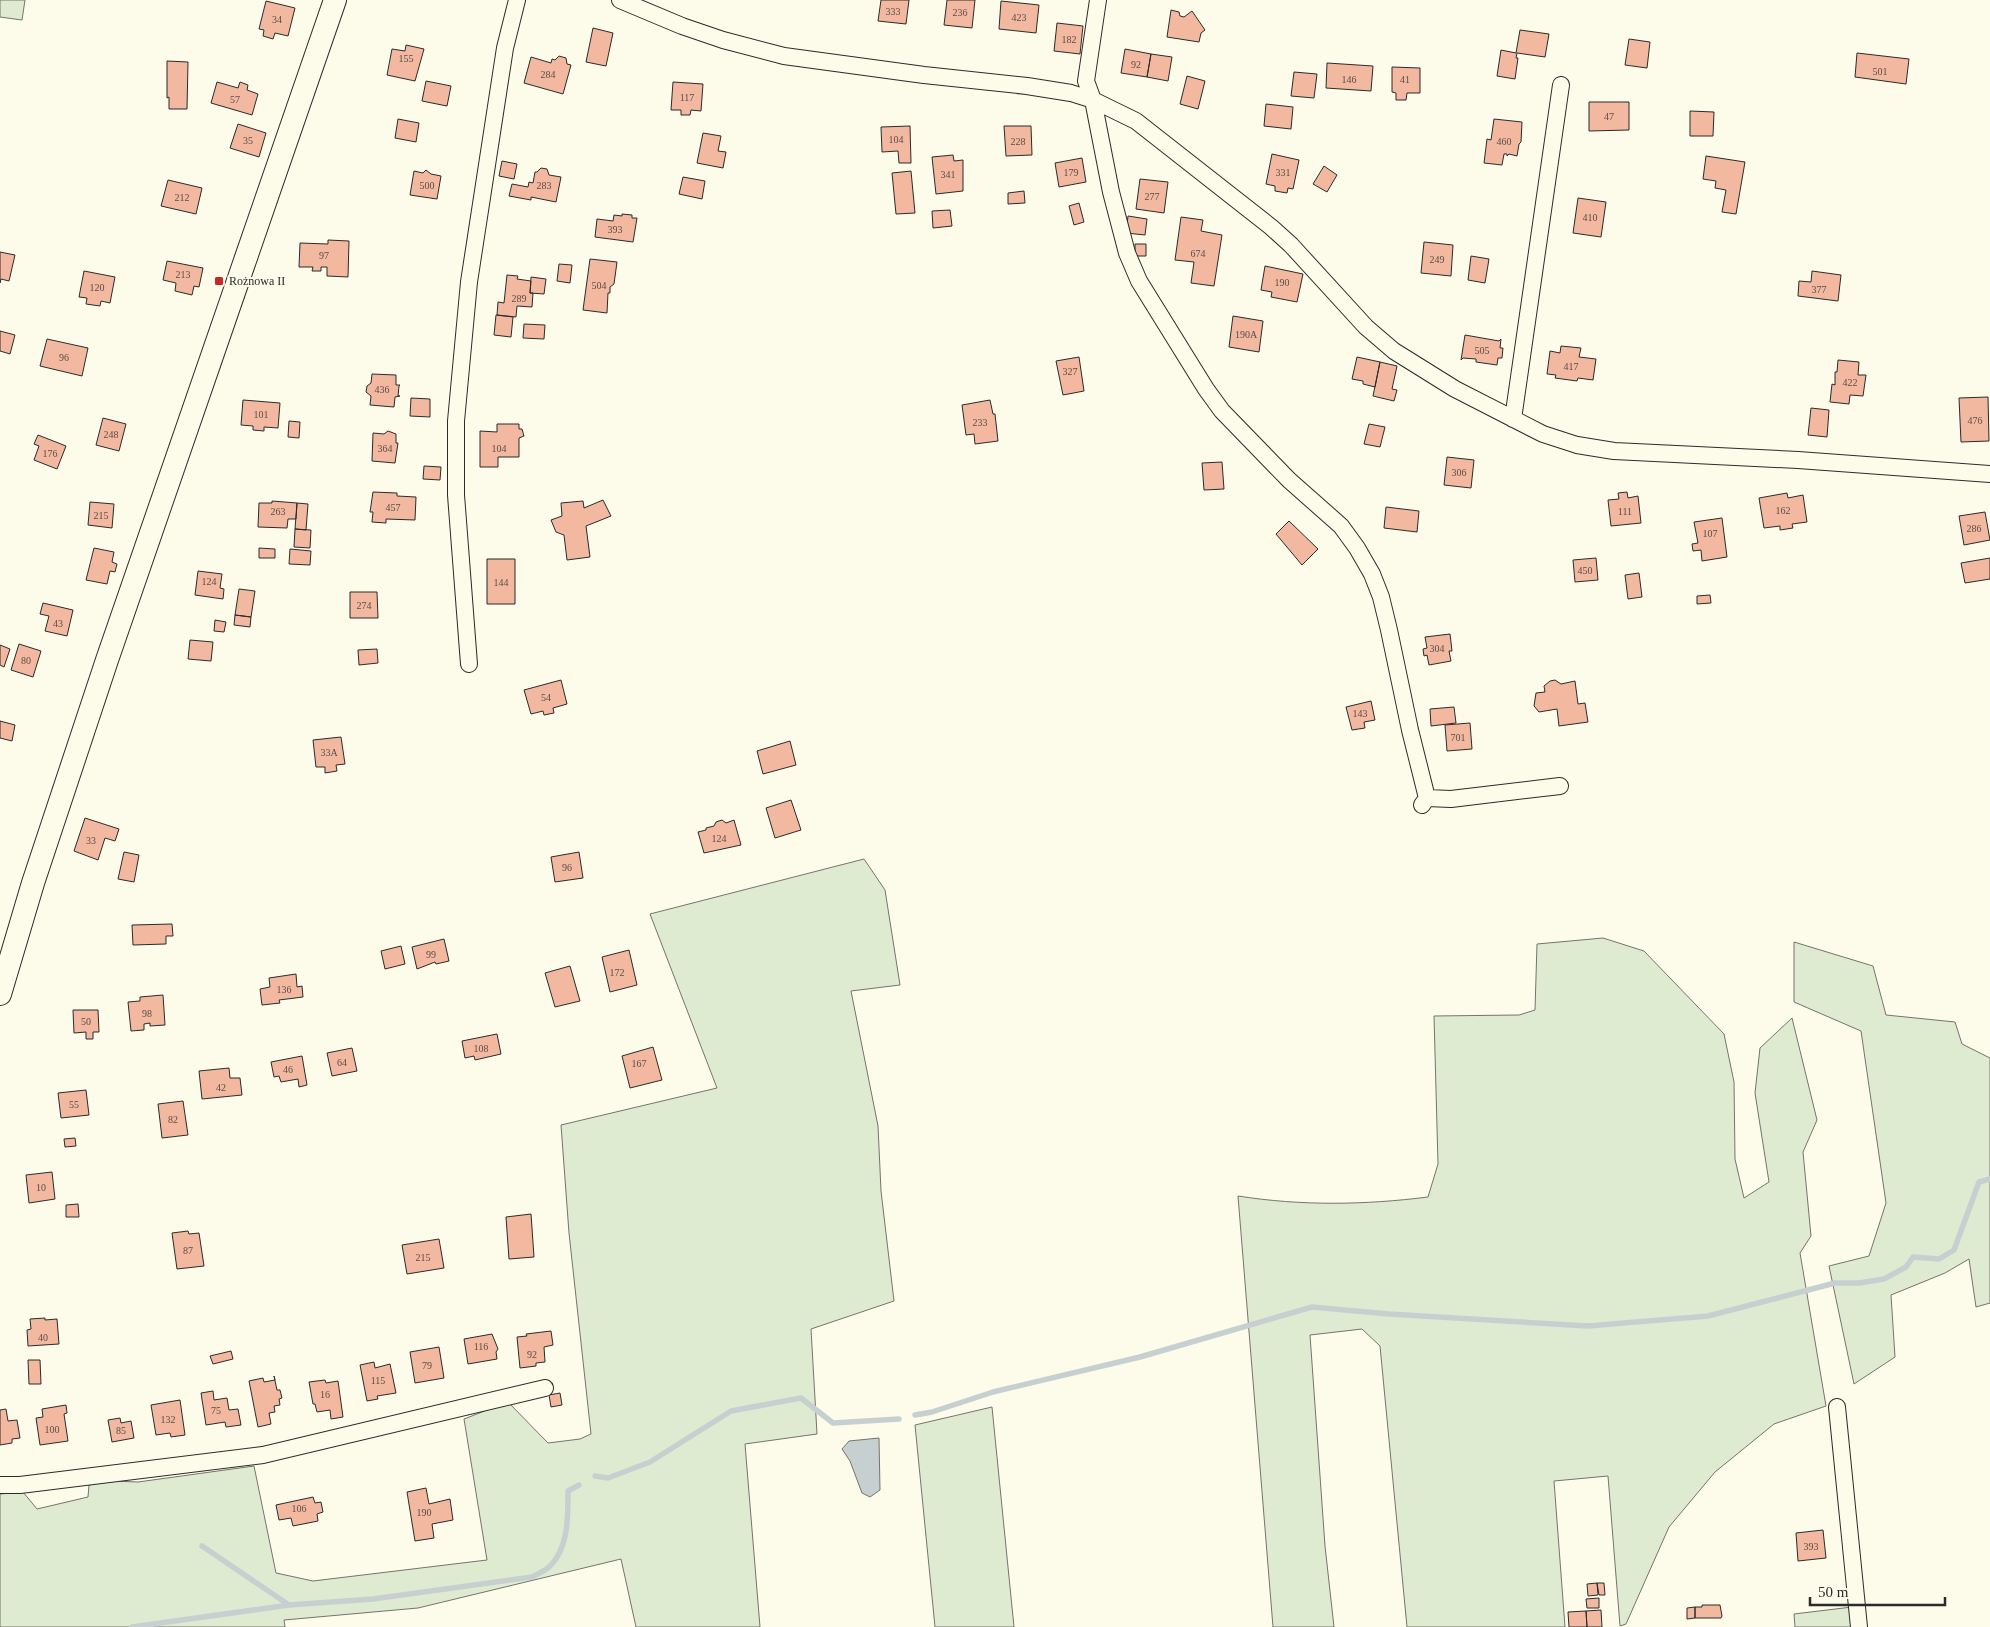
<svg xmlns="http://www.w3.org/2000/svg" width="1990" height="1627" font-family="'Times New Roman',serif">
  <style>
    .green { fill: #deebd1; stroke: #74746e }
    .water { fill: #c7d0d0; stroke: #74746e }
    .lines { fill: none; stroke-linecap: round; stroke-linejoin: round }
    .stream { stroke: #c7d0d0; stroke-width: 5.5 }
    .building { fill: #f2b8a0; stroke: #2b2b2b }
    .street-casing { stroke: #2b2b2b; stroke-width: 18 }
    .secondary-casing { stroke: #2b2b2b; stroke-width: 24 }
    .street { stroke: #fdfbea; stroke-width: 16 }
    .secondary { stroke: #fdfbea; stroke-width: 22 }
    .poi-dot { fill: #c62828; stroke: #fdfbea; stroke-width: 2 }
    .labels { text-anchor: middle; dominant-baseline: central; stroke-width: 4; stroke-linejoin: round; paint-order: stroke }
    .number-label { font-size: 10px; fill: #5d4e48 }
    .poi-label { font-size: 12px; fill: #2b2b2b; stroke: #fdfbea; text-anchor: start }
  </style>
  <rect width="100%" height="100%" fill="#fdfbea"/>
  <!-- green -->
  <path class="green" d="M0,0h25l-3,20 -22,-3z
    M864,859l21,31 15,95 -49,6 27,135 3,65 13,110 -83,28 6,105 -72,10 15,183h-124l-15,-68 -203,49 -134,12 1,7h-285v-133l23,-2 14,17 51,-12 1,-12 22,-4 27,1 116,-16 22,107 37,8 174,-21 -23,-141 44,-17 40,41 32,-4 11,-5 -22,-201 -8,-108 156,-37 -67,-174z
    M1603,938l41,13 80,83 10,48 1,77 9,39 25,-16 -14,-89 5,-45 32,-30 25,102 -14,32 8,84 -11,17 26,153 -52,18 -59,48 -46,55 -43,97 -6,2 -12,-150 -54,5 11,146h-158l-27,-281 -18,-17 -52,6 15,211 9,81h-61l-35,-431c63,10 127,9 190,1l10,-33 -4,-148 85,-1 16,-5 2,-66z
    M1794,942l79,24 13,49 69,7 7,22 28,14v245l-14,4 -7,-48 -24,14 -54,22 4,62 -41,27 -25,-118 40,-10 17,-53 -25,-172 -67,-29z
    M992,1407l22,220h-79l-20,-202z
    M1852,1607l2,20h-59l-1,-13z"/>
  <!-- water -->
  <path class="water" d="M879,1438l1,52 -10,7 -8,-4 -12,-32 -8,-12 7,-8z"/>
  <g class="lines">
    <!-- stream -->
    <path class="stream" d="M915,1415l17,-3 61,-20 147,-35 172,-50 77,7 199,12 120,-10 127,-33h24l25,-4 22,-12 7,-10 26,2 15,-9 25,-68 11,-3
      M595,1476l13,2 42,-16 81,-51 70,-13 32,25 66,-4
      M202,1546l87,59
      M132,1627l157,-22 84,-6 159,-22c5,-3 13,-6 17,-10 20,-18 19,-52 19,-76l11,-6"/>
  </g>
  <!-- building -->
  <path class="building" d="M881,0h28l-3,24 -28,-3z
    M947,0h28l-3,28 -28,-3z
    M266,1l29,7 -7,28 -13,-3 -2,6 -10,-3 1,-6 -5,-1z
    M1001,1l38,4 -3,28 -37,-4z
    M1171,10l8,2 1,4 4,1 8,-6 13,19 -4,3 -2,9 -32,-5z
    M1057,23l26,3 -3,28 -26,-3z
    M593,28l20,5 -7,33 -20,-4z
    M1520,30l29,4 -4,23 -28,-4 -1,5h2l-3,21 -18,-3 4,-26 15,3z
    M1629,39l21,3 -3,26 -22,-3z
    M406,45l18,4 -9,32 -28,-6 5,-26 13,2z
    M1125,49l26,5 -4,23 -26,-4z
    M1857,53l52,6 -3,25 -51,-7z
    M1151,54l21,3 -4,24 -21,-4z
    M559,56l7,2 1,6 4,1 -8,29 -39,-11 7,-26 20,6 1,-4 3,1z
    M167,61l21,1 -1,47h-18v-12l-2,1z
    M1327,63l46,3 -2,25 -45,-3z
    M1392,67l28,1v25h-13l-1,7h-10v-7l-4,-1z
    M1294,72l23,2 -3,24 -23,-2z
    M1187,76l18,5 -7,28 -18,-5z
    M426,81l25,5 -4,20 -25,-5z
    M217,82l21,6 2,-6 8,3 -1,5 11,4 -6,21 -41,-12z
    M673,82l30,2 -2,27 -10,-1 -1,5h-9v-5h-10z
    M1589,102h40v28l-40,1z
    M1266,104l27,3 -2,22 -27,-3z
    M1690,111l24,1 -1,24h-23z
    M398,119l21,4 -3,19 -21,-4z
    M1494,119l28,3 -1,20 -2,2 -2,12 -8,-2 -2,2v-2h-3l-2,11 -18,-2 3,-24 4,1z
    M238,124l28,9 -7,24 -29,-9z
    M910,126l1,37h-12l-1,-12 -16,1 -1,-25z
    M1004,126h27l1,29 -26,1z
    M703,133l18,3 -3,15 8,1 -3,16 -26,-5z
    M1272,154l27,6 -6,29 -5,-1 -1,5 -12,-2v-5l-9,-2z
    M953,155l1,6 9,-1v31l-27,3 -4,-37z
    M1706,156l39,6 -9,52 -14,-2 4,-22 -11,-2 1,-7 -13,-2z
    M1082,158l4,24 -27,5 -4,-24z
    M502,161l15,3 -3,15 -15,-3z
    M1324,166l13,9 -10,17 -14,-8z
    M541,168l6,1 2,6 12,2 -5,25 -25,-5v3l-22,-4 3,-12 16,3 1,-5 4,1 2,-11h2z
    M426,170l5,4 10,2 -4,23 -27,-4 4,-24 9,2z
    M911,171l4,42 -19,1 -4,-41z
    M683,177l22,4 -3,18 -23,-5z
    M1140,179l28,3 -4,31 -28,-4z
    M168,180l34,8 -6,26 -35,-8z
    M1024,191l1,12 -17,1v-11z
    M1578,198l28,4 -5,35 -28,-4z
    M1079,203l5,19 -10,3 -5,-19z
    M950,210l2,16 -19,2 -1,-17z
    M622,214l10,1v3h5l-4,24 -38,-5 2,-18 16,2 1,-6 8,1z
    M1128,216l19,3 -2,16 -19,-2z
    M1181,217l22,3 -2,11 21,4 -8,51 -23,-3 3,-21 -19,-2z
    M328,240l21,1 -1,36 -21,-1v-9h-6v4h-9l1,-4h-14l1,-24 28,1z
    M1424,242l29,3 -2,31 -30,-3z
    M1135,244h11v12h-11z
    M0,252l15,3 -6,26 -8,-2 -1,4z
    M1471,256l18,3 -4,24 -17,-3z
    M590,259l27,3 -3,22 -4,3v6h-2l-1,20 -24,-3z
    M167,261l36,7 -4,19 -5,-1 -2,9 -17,-4 1,-8 -13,-3z
    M559,264l13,1 -2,18 -13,-2z
    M1265,266l38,8 -6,28 -26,-5 1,-5 -11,-2z
    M84,271l31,6 -5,26 -9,-2 -1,5 -14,-2 1,-6 -8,-1z
    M1812,271l29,4 -3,26 -40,-5 1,-15 12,1z
    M507,275l11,1 -1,3 14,2 -1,12h3l-1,14 -15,-1 -1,11 -19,-2 1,-13 6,1z
    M531,277l15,2 -2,15 -14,-1z
    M496,315l17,2 -2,20 -17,-2z
    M1233,316l30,5 -4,31 -30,-5z
    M524,324l21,1 -1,14 -21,-1z
    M0,331l15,4 -5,19 -10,-3z
    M1465,335l34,6 2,-2 -1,9h3l-1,10h-4l-1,7 -21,-3v-3l-13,-1 -2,2z
    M47,339l41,9 -6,28 -42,-10z
    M1561,346l20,2 -2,9 17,2 -3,21 -15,-2 -1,3 -22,-3 1,-3 -9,-1 3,-23 10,2z
    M1079,357l5,34 -21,4 -7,-34z
    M1357,357l23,5 -5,25 -12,-3v-3l-11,-2z
    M1838,360l21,2 -1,13h8l-3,21 -13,-1 -1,9 -19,-2 2,-18 3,1v-13h2z
    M1380,362l17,4 -5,23 5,1 -3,11 -21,-5z
    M372,374l24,1v10h4l-1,1 -1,10h2l-5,1 -1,10 -24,-2 1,-9 -5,-4 1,-6 4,-3z
    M1988,397l1,44 -28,1 -2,-44z
    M411,398l19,1v18l-20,-1z
    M243,400l37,3 -2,25 -14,-1v4l-11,-1v-4l-12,-1z
    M990,400l3,14h2l3,27 -23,3 -1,-10 -8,1 -4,-30z
    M1811,408l18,2 -2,27 -19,-2z
    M103,418l23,6 -7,27 -23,-6z
    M289,421l11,1 -1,16 -11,-1z
    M497,424h22v5h3l2,7 -5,2v19h-21v10h-18v-36l17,1z
    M1369,424l16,3 -5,20 -16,-3z
    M388,431l8,3v9h2l-3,20 -23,-2 1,-28 11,1z
    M38,435l28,11 -9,23 -23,-9 5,-14 -5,-2z
    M1447,457l27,3 -3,28 -27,-3z
    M1222,462l2,27 -20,1 -2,-27z
    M424,466l17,1 -1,13 -17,-1z
    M373,492l24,1v3l19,1 -1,23 -29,-1v4l-14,-1 1,-10h-3z
    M1627,492l1,6 10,-2 3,27 -30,3 -3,-26 11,-1 -1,-6z
    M1787,493l1,5 15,-3 4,27 -15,2 1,4 -13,2v-4l-16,2 -5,-30z
    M603,500l8,16 -25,10 4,31 -23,3 -3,-25 -8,-3 -5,-12 11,-4 -1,-13 22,-2 1,7z
    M272,501l25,2 -1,16h-8l-1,9 -29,-1 1,-24h13z
    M90,502l24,2 -2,24 -24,-3z
    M297,503l11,1 -2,26 -11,-1z
    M1386,507l33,4 -2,21 -33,-4z
    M1985,512l5,28 -26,5 -5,-29z
    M1722,518l5,39 -25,4 -1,-11 -8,1 -1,-7 6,-1 -4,-21z
    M1289,521l29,28 -16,16 -26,-31z
    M295,529l16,1 -1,18 -16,-1z
    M94,548l20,4 -2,10 5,2 -2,8 -5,-1 -3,13 -21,-4z
    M259,548l16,1v9h-16z
    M290,549l21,2 -1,14 -21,-1z
    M1596,558l2,22 -23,2 -2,-22z
    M1990,558v21l-25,4 -4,-20z
    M487,559h28v45h-28z
    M198,571l24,3 -2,14 4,1 -1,10 -28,-4z
    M1639,573l3,24 -14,2 -3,-24z
    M239,589l16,2 -4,26 -16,-2z
    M350,592h27l1,26h-28z
    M1710,595l1,8 -14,1v-8z
    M43,603l30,7 -6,26 -22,-5 4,-15 -9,-2z
    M235,615l16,2 -1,10 -16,-2z
    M215,620l11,2 -2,10 -10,-1z
    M1450,634l2,17h-3l2,10 -22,4 -2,-10 -3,1 -1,-7 4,-1 -2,-11z
    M190,640l23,2 -2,19 -23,-2z
    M19,644l22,7 -8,26 -22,-7z
    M0,645l10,4 -6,18 -4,-2z
    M377,649l1,14 -19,2 -1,-15z
    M561,680l6,24 -14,4 1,5 -10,2 -1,-4 -12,3 -7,-24z
    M1555,680l6,4 14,-3 3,23 7,-1 3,19 -29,4 -2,-17 -18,3 -5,-6 2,-13 9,-1 -1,-6 6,-5z
    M1371,701l4,19 -11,2 1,6 -13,2 -6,-23z
    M1454,707l2,16 -25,3 -1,-17z
    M0,721l15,4 -3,16 -12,-3z
    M1470,723l2,26 -25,2 -2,-26z
    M341,737l4,27 -9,1 1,6 -12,2v-6h-9l-3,-27z
    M790,741l6,24 -33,9 -6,-23z
    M791,800l10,30 -26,8 -9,-30z
    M85,818l34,11 -4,12 -10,-3 -7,22 -24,-9z
    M722,820l4,3 8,-3 7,25 -37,8 -6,-21 8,-2v-2l8,-2 2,-4z
    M124,852l15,3 -5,27 -16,-3z
    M579,852l4,26 -28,4 -4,-25z
    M172,924l1,12h-7v8l-33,1 -1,-20z
    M444,939l5,22 -13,3 -1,-2 -18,7 -5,-22z
    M401,946l4,18 -20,5 -4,-18z
    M629,950l8,35 -27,7 -8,-35z
    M570,966l10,35 -25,6 -10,-34z
    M296,974l1,13 5,-1 1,11 -24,3 1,3 -18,2 -2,-16 10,-2 -1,-9z
    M163,995l2,30 -15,1v-3l-6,1v6l-13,1 -3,-29 12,-1v-4z
    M73,1010h25l1,22h-6v7h-7v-7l-12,1z
    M497,1034l4,20 -26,6 -1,-4 -9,2 -3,-17z
    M653,1047l9,33 -32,8 -8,-32z
    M352,1048l5,23 -25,5 -5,-23z
    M302,1056l5,29 -8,2 -1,-8 -17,3 -2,-6 -5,1 -3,-15z
    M229,1068l1,10h10l2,17 -40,4 -3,-28z
    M86,1090l3,25 -28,3 -3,-25z
    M183,1101l5,34 -26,3 -4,-34z
    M75,1138l1,8 -11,1 -1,-8z
    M52,1172l3,27 -26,4 -3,-28z
    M78,1204l1,13h-13v-12z
    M531,1214l3,43 -25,2 -3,-42z
    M188,1231l1,3 10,-1 5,33 -27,3 -5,-36z
    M439,1239l5,29 -37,6 -5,-29z
    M45,1318v2l12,-1 2,25 -31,2 -1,-16 4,-1 -1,-10z
    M551,1331l2,14 -9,2 1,15 -9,1v3l-16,2 -3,-31 10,-1 -1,-2z
    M492,1334l6,15 -2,3 1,7 -29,5 -4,-25z
    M439,1347l5,31 -29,5 -5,-31z
    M231,1351l2,8 -20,5 -3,-8z
    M28,1360h12l1,24h-12z
    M374,1362l1,6 15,-4 6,29 -19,3 1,3 -11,2 -7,-36z
    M274,1376l3,14h3l2,8 -3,1 1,6 -6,1 1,6 -6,1 2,11 -13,3 -9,-46 14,-3 1,4 11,-2z
    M325,1380l1,3 12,-2 5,36 -12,2 -1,-9 -13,2 -2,-8h-2l-4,-22z
    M213,1391l1,9 13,-2 2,12 9,-1 3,16 -15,2 -1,-5 -19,3 -5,-32z
    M560,1393l2,12 -11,2 -2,-12z
    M180,1400l5,35 -14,2 -1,-4 -14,2 -5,-30z
    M66,1405l1,8 -3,1 4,27 -28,4 -4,-27 7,-1 -1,-8z
    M6,1409l2,12 9,-1 3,18 -8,1v4l-12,2v-35z
    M120,1418l1,5 10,-2 3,17 -22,4 -4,-22z
    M426,1488l3,16 21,-5 3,21 -21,4 2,14 -19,3 -8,-49z
    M313,1497l2,6 6,-1 2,10 -6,2 1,7 -25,5 -2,-8 -12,2 -3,-15z
    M1823,1530l3,28 -28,3 -2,-28z
    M1597,1583l1,12 -10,1 -1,-12z
    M1597,1583h7l1,12h-6z
    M1599,1598v10h-12l-1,-9z
    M1702,1605h18l2,11 -1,2h-26v-11h7z
    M1695,1607v11l-8,1v-11z
    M1601,1610l1,17h-15l-1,-16z
    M1586,1611l1,16h-18l-1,-15z"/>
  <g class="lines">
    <defs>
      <path id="street" d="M620,0l62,26 41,14 61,16 140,19 103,11 44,7 22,7 43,21 135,106 20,18 75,82 28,24 61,38 88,45 34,11 37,6 184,9 192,14
        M1098,0l-12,81 7,19 18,92 16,61 12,28 67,108 16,22 67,69 52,46 16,22 15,26 9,23 8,33 21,100 17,68 -5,7
        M1513,419l48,-334
        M469,664l-13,-169v-74l13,-139 36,-234 12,-48
        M1427,798l24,1 109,-13
        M1837,1407l22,220
        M0,1485h20l243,-30 282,-67"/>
      <path id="secondary" d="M0,994l33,-111 74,-223 228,-660"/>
    </defs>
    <!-- street casing -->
    <use href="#street" class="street-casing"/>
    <!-- secondary casing -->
    <use href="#secondary" class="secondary-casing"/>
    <!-- street -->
    <use href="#street" class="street"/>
    <!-- secondary -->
    <use href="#secondary" class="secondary"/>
  </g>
  <!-- markers -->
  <rect class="poi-dot" x="214" y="276" width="10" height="10" rx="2.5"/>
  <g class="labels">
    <!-- number labels -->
    <g class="number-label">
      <text x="893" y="11">333</text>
      <text x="960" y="12">236</text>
      <text x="1019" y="17">423</text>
      <text x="277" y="19">34</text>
      <text x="1069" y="39">182</text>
      <text x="406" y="58">155</text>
      <text x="1136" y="64">92</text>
      <text x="1880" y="71">501</text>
      <text x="548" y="74">284</text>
      <text x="1349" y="79">146</text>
      <text x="1405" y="79">41</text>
      <text x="687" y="97">117</text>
      <text x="235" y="99">57</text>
      <text x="1609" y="116">47</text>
      <text x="896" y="139">104</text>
      <text x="248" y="140">35</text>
      <text x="1018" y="141">228</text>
      <text x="1504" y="141">460</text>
      <text x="1071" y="172">179</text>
      <text x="1283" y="172">331</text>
      <text x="948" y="174">341</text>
      <text x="427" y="185">500</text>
      <text x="544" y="185">283</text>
      <text x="1152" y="196">277</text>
      <text x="182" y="197">212</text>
      <text x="1590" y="217">410</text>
      <text x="615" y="229">393</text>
      <text x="1198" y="253">674</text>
      <text x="324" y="255">97</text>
      <text x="1437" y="259">249</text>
      <text x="183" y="274">213</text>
      <text x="1282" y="282">190</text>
      <text x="599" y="285">504</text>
      <text x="97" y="287">120</text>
      <text x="1819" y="289">377</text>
      <text x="519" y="298">289</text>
      <text x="1246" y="334">190A</text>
      <text x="1482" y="350">505</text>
      <text x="64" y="357">96</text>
      <text x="1571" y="366">417</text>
      <text x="1070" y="371">327</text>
      <text x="1850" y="382">422</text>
      <text x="382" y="389">436</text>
      <text x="261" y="414">101</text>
      <text x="1975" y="420">476</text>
      <text x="980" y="422">233</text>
      <text x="111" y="434">248</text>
      <text x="385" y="448">364</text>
      <text x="499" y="448">104</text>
      <text x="50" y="453">176</text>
      <text x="1459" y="472">306</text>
      <text x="393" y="507">457</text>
      <text x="1783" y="510">162</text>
      <text x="278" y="511">263</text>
      <text x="1625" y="511">111</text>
      <text x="101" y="515">215</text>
      <text x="1974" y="528">286</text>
      <text x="1710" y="533">107</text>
      <text x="1585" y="570">450</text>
      <text x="209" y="581">124</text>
      <text x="501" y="582">144</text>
      <text x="364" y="605">274</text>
      <text x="58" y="623">43</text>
      <text x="1437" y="648">304</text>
      <text x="26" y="660">80</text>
      <text x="546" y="697">54</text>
      <text x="1360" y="713">143</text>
      <text x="1458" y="737">701</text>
      <text x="329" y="752">33A</text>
      <text x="719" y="838">124</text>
      <text x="91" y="840">33</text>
      <text x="567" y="867">96</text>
      <text x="431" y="954">99</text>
      <text x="617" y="972">172</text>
      <text x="284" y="989">136</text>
      <text x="147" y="1013">98</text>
      <text x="86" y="1021">50</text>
      <text x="481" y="1048">108</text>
      <text x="342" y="1062">64</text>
      <text x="639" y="1063">167</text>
      <text x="288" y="1069">46</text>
      <text x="221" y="1087">42</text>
      <text x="74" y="1104">55</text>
      <text x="173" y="1119">82</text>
      <text x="41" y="1187">10</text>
      <text x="188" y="1250">87</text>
      <text x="423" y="1257">215</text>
      <text x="43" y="1337">40</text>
      <text x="481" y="1346">116</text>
      <text x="532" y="1354">92</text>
      <text x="427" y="1365">79</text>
      <text x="378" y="1380">115</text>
      <text x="325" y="1394">16</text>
      <text x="216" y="1410">75</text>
      <text x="168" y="1419">132</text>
      <text x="52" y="1429">100</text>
      <text x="121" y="1430">85</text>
      <text x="299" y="1508">106</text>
      <text x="424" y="1512">190</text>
      <text x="1811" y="1546">393</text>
    </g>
    <!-- poi labels -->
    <g class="poi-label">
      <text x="229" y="281">Rożnowa II</text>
    </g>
  </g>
  <!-- scale -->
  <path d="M1810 1597v8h135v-8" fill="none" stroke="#2b2b2b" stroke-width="2.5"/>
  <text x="1818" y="1597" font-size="15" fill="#2b2b2b" stroke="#fdfbea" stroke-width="4" paint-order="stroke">50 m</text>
</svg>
